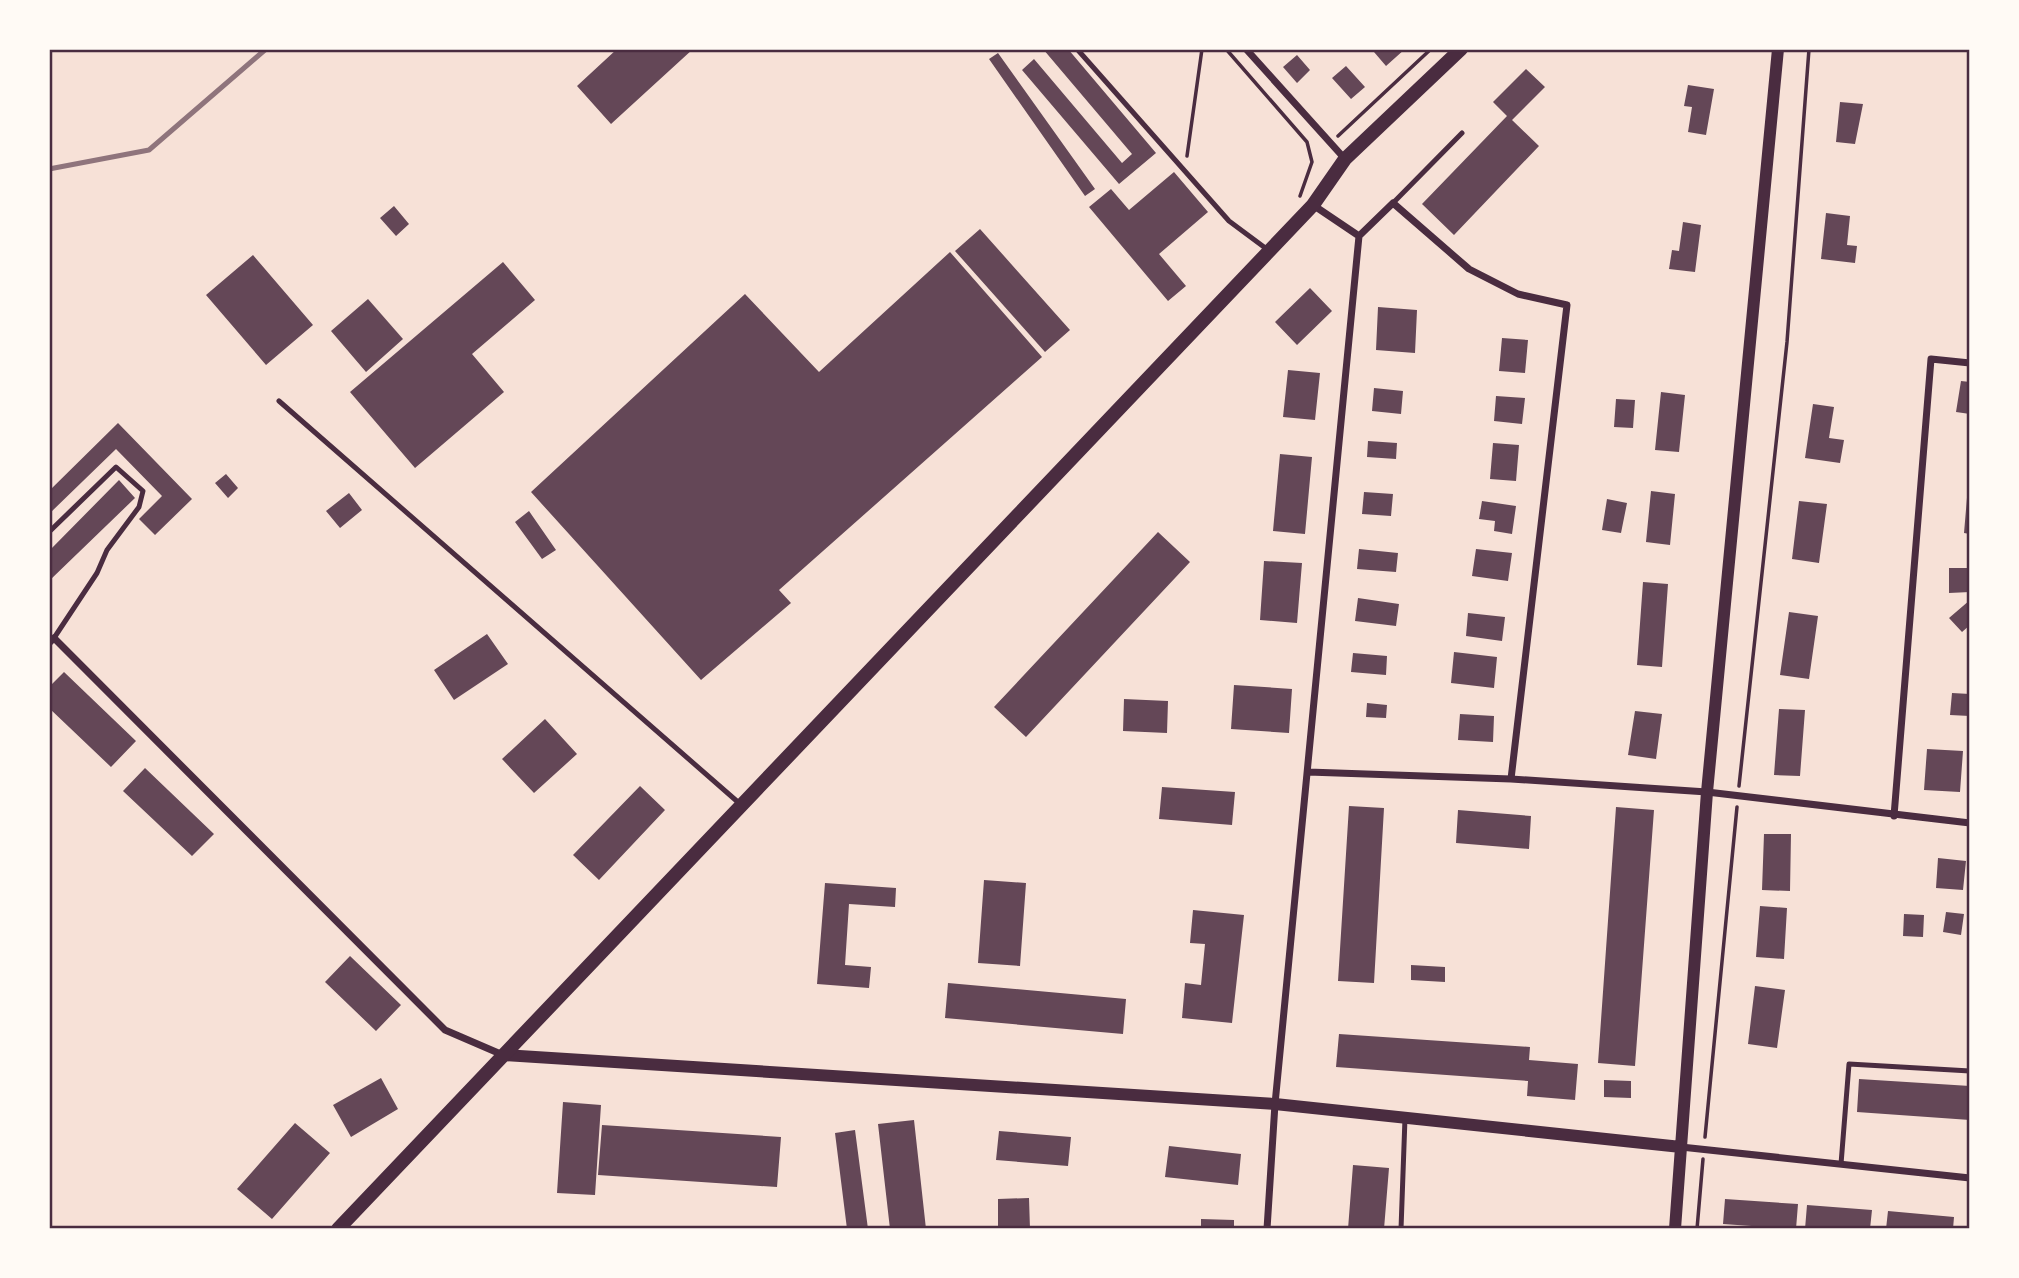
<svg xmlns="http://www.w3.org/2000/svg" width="2019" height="1278" font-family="'PT Sans',sans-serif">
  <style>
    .building { fill: #644757 }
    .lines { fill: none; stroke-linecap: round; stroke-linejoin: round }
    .path { stroke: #4a2c40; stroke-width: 3.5 }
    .service { stroke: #4a2c40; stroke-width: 5 }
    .minor { stroke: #4a2c40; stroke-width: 7 }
    .tertiary { stroke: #4a2c40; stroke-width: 12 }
    .secondary { stroke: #4a2c40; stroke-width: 14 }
    .rail { stroke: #8f747c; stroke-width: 5 }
    .neatline { fill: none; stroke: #4a2c40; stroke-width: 2.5 }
  </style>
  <rect width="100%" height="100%" fill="#f7e1d7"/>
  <!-- building -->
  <path class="building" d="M617,49h76l-82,75 -34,-38z
    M1043,49h25l88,104 -37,31 -97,-114 12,-11 88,104 10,-9z
    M1377,49h28l-19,17 -12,-14z
    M998,53l97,136 -10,7 -96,-137z
    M1297,55l13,15 -13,13 -14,-16z
    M1346,66l19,21 -14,12 -19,-21z
    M1526,69l19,18 -33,33 27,26 -85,89 -32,-31 85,-88 -14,-14z
    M1688,85l26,4 -8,46 -18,-3 4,-25 -8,-1z
    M1840,102l23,2 -8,40 -19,-2z
    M1174,172l34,40 -49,42 27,32 -18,15 -79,-94 22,-18 18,21z
    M394,206l15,18 -13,12 -16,-18z
    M1826,213l24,3 -3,29 10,1 -2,17 -34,-4z
    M1683,222l18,3 -6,47 -26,-3 3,-19 7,1z
    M980,229l90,101 -25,22 -90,-101z
    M950,252l92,105 -263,233 12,13 -90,77 -170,-188 214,-198 74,78z
    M253,255l60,70 -47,40 -60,-70z
    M503,262l32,38 -63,54 32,38 -89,76 -65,-76z
    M1310,288l22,23 -35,34 -22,-23z
    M368,299l35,40 -37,33 -35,-41z
    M1378,307l39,3 -2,43 -39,-3z
    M1502,338l26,2 -3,33 -26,-2z
    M1288,370l32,3 -5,47 -32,-3z
    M1961,381l9,1v32l-14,-2z
    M1374,388l29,3 -2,23 -29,-3z
    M1661,392l24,3 -6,57 -24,-2z
    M1496,396l29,2 -3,26 -28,-3z
    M1616,399l19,1 -2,28 -19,-1z
    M1813,404l21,3 -5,31 15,2 -4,23 -35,-5z
    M118,423l74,76 -37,36 -16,-16 23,-23 -46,-47 -67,65v-23z
    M1368,441l29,2 -1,16 -29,-2z
    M1493,443l26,2 -3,36 -26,-2z
    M1280,454l32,3 -7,77 -32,-3z
    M226,474l12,14 -10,10 -13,-15z
    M119,480l16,18 -86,83v-30z
    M1968,486h2v48l-6,-1z
    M1651,491l24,3 -5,51 -24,-3z
    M1364,492l29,2 -2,22 -29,-2z
    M349,493l13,17 -22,18 -14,-17z
    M1607,499l20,4 -6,30 -19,-3z
    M1482,501l34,5 -4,28 -18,-3 1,-10 -16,-2z
    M1799,501l28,3 -8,59 -27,-4z
    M529,511l27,39 -14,9 -27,-37z
    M1158,532l32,30 -164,175 -32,-30z
    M1359,549l39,4 -2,19 -39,-3z
    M1476,549l36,4 -4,28 -36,-5z
    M1264,561l38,2 -5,60 -37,-3z
    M1949,568h21v24l-21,1z
    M1643,582l25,2 -6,83 -25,-2z
    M1358,598l41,6 -3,22 -41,-5z
    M1970,600v25l-8,7 -13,-14z
    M1789,612l29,4 -9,63 -29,-4z
    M1468,613l37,4 -3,24 -36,-5z
    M487,634l21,30 -54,36 -20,-30z
    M1454,652l43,5 -3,31 -43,-5z
    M1353,653l34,3 -1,19 -35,-3z
    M64,672l72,69 -25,26 -62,-59v-21z
    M1234,685l58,4 -3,44 -58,-4z
    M1952,693l18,1v22l-20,-1z
    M1124,699l44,2 -1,32 -44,-2z
    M1367,703l20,2 -1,13 -20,-1z
    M1779,709l26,1 -5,66 -26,-1z
    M1635,711l27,3 -6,45 -28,-4z
    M1460,714l34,2 -1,26 -35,-2z
    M545,719l32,35 -43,39 -32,-34z
    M1927,749l36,2 -3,41 -36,-2z
    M145,768l69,66 -22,22 -69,-65z
    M640,786l25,24 -66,70 -26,-25z
    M1162,787l73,5 -3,33 -73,-6z
    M1349,806l35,2 -10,175 -36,-2z
    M1616,807l38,3 -19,256 -37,-3z
    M1458,810l73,6 -2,33 -73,-6z
    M1764,834h27l-1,57 -28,-1z
    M1938,858l28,3 -3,29 -27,-2z
    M984,880l42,3 -6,83 -42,-3z
    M825,883l71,5 -1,19 -46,-3 -4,61 26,2 -2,21 -52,-4z
    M1760,906l27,2 -3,51 -28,-2z
    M1193,910l51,5 -12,108 -50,-5 3,-35 16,2 4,-41 -15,-1z
    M1946,912l18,2 -3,21 -18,-3z
    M1904,914l20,1 -1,22 -20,-1z
    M350,956l51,49 -25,26 -51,-49z
    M1411,965l34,2v15l-34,-2z
    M948,983l178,16 -3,35 -178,-16z
    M1755,986l30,4 -8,58 -29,-4z
    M1339,1034l191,13 -1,13 49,4 -3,36 -48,-4 1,-15 -192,-14z
    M381,1078l17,31 -47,28 -18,-32z
    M1859,1079l111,7v34l-113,-8z
    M1604,1080l27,1v17l-27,-1z
    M563,1102l38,3 -6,90 -38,-2z
    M914,1120l12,109h-36l-12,-105z
    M295,1123l35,30 -58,66 -35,-30z
    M602,1125l179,12 -4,50 -179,-12z
    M855,1130l13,99h-21l-12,-96z
    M999,1131l72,6 -3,29 -72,-6z
    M1169,1146l72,8 -3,31 -73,-8z
    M1353,1165l36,3 -5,61h-36z
    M1029,1198l1,31h-32v-30z
    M1725,1199l73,5 -2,25 -73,-5z
    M1807,1205l65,5 -2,19h-65z
    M1888,1211l66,6 -1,12h-67z
    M1201,1219l33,1v9h-33z"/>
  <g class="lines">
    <!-- path -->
    <path class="path" d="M1226,49l81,93 5,20 -12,34
      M1338,136l93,-87
      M1187,156l15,-107
      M1739,786l48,-444 22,-293
      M1705,1137l32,-330
      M1697,1229l6,-70"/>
    <!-- service -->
    <path class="service" d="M1077,49l152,172 39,29
      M1393,203l69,-70
      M279,401l460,402
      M49,532l67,-65 27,24 -4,16 -32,43 -10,23 -43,65
      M1841,1164l8,-100 121,7
      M1401,1229l4,-111"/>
    <!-- minor -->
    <path class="minor" d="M1246,49l99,110
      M1359,236l34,-33 76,66 49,25 49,11 -56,474
      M49,643l5,-5 391,392 58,25
      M1308,772l203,7 196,13 263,31
      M1894,816l37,-457 39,4
      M1681,1147l289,31
      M1267,1229l8,-125 84,-868 -46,-31"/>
    <!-- tertiary -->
    <path class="tertiary" d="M504,1055l771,49 406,43
      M1675,1229l32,-437 71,-743"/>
    <!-- secondary -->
    <path class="secondary" d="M338,1229l975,-1024 32,-46 116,-110"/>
    <!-- rail -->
    <path class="rail" d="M49,169l100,-19 117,-101"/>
  </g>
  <!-- border -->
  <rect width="2019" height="1278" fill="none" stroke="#fffaf5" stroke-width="102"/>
  <rect x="51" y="51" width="1917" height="1176" class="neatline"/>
</svg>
